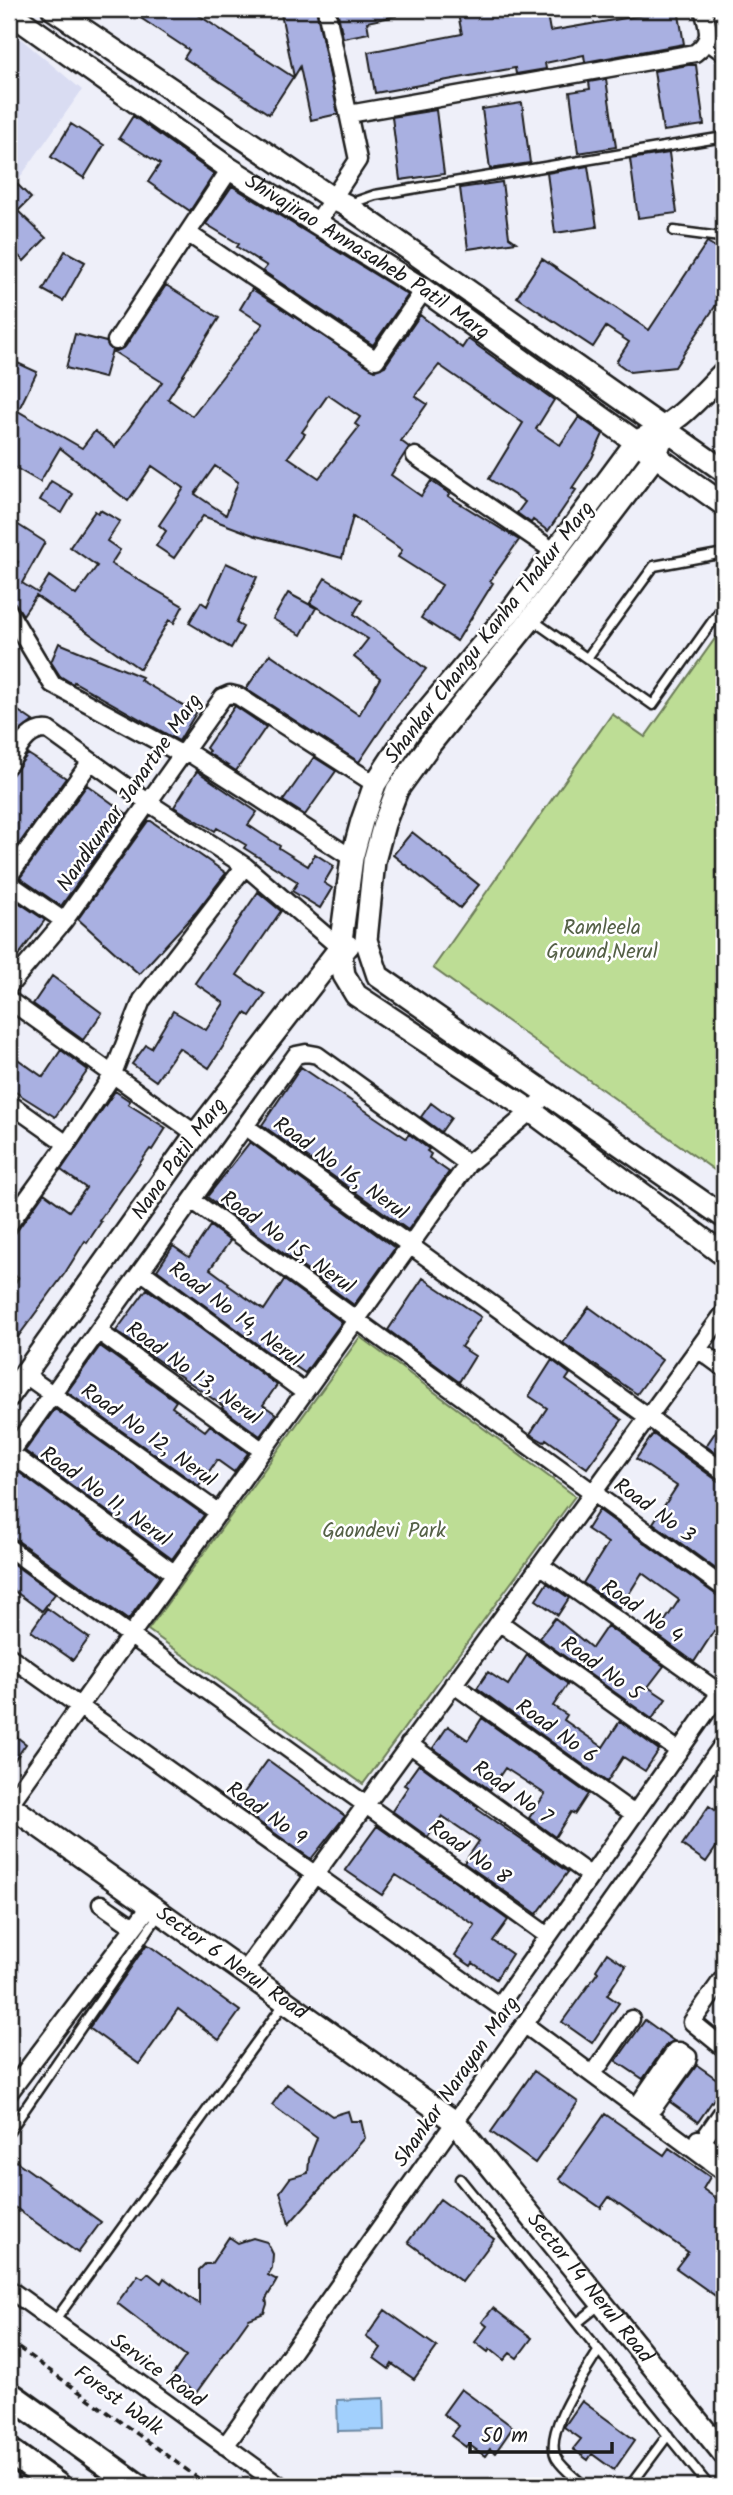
<svg xmlns="http://www.w3.org/2000/svg" width="733" height="2495" font-family="Kalam,sans-serif">
  <style>
    .built { fill: #d9dcf2 }
    .green { fill: #bddd95; stroke: #6c7c58; stroke-width: 2 }
    .water { fill: #a2d0fd; stroke: #6c88a3; stroke-width: 2 }
    .building { fill: #a9b0e1; stroke: #1c1c1c; stroke-width: 2; fill-rule: evenodd }
    .lines { fill: none; stroke-linecap: round; stroke-linejoin: round }
    .lane-casing { stroke: #1c1c1c; stroke-width: 13 }
    .street-casing { stroke: #1c1c1c; stroke-width: 21 }
    .secondary-casing { stroke: #1c1c1c; stroke-width: 26 }
    .primary-casing { stroke: #1c1c1c; stroke-width: 30 }
    .path { stroke: #1c1c1c; stroke-width: 3.5; stroke-dasharray: 7 5; stroke-linecap: butt }
    .lane { stroke: #fff; stroke-width: 8 }
    .street { stroke: #fff; stroke-width: 16 }
    .secondary { stroke: #fff; stroke-width: 21 }
    .primary { stroke: #fff; stroke-width: 24 }
    .labels { text-anchor: middle; dominant-baseline: central; stroke-width: 5; stroke-linejoin: round; paint-order: stroke }
    .street-label { font-size: 21px; fill: #1c1c1c; stroke: #fff }
    .park-label { font-size: 21px; fill: #546046; stroke: #fff }
  </style>
  <rect width="100%" height="100%" fill="#eeeff9"/>
  <filter id="ink" filterUnits="userSpaceOnUse"><feTurbulence type="fractalNoise" baseFrequency=".0143" numOctaves="2"/><feDisplacementMap in="SourceGraphic" scale="14" xChannelSelector="R" yChannelSelector="G"/><feConvolveMatrix kernelMatrix="1 2 1 2 8 2 1 2 1" color-interpolation-filters="sRGB"/></filter>
  <g filter="url(#ink)">
    <!-- built -->
    <path class="built" d="M9,29l73,61 -73,103z"/>
    <!-- green -->
    <path class="green" d="M724,626v551l-291,-209 179,-254 33,23z
      M360,1337l215,159 -212,288 -215,-154z"/>
    <!-- water -->
    <path class="water" d="M384,2398l1,32 -47,1 -1,-31z"/>
    <!-- building -->
    <path class="building" d="M127,9h62l104,68 -24,37 -85,-56 5,-8z
      M280,9h36l22,105 -27,6 -11,-53 -6,10z
      M337,9h58l1,7 -29,6 2,11 -26,5z
      M457,9h89l4,22 128,-22 6,35 -99,18 -1,-7 -39,8 1,6 -30,5 -1,-6 -140,25 -7,-41 94,-18z
      M688,65h8l8,60 -41,6 -9,-60z
      M606,79l10,68 -38,6 -8,-61 20,-3 -1,-7z
      M522,103l8,60 -40,6 -8,-60z
      M436,110l8,64 -44,6 -8,-63z
      M133,116l81,58 -24,37 -42,-29 12,-18 -41,-26z
      M71,124l33,21 -20,33 -33,-21z
      M669,153l8,60 -39,5 -8,-59z
      M588,166l9,61 -42,6 -8,-60z
      M9,176l22,22 -13,13 28,27 -22,23 -15,-14z
      M502,182l7,55 7,5 -48,7 -8,-61z
      M232,186l176,109 -35,50 -110,-74 4,-5 -30,-19 2,-3 -33,-20z
      M707,242l17,10v41l-49,74 -45,5 -14,-10 13,-20 -23,-15 -13,20 -76,-50 25,-38 107,71z
      M65,251l20,11 -22,39 -20,-11z
      M166,285l53,33 -51,81 24,17 71,-92 -23,-15 12,-20 123,81 10,-4 35,-51 42,33 6,-9 86,61 -18,29 24,16 19,-28 24,17 -11,24 -20,30 4,2 -28,41 -15,-11 -2,3 -14,-10 8,-11 -36,-23 34,-56 -84,-58 -24,31 12,8 -26,37 8,6 -18,28 30,21 10,-15 19,13 -2,2 71,44 -29,41 3,2 -36,58 -36,-23 21,-33 -44,-28 4,-7 -49,-34 -11,42 -86,-22 -53,-20 -29,42 -18,-12 10,-15 -7,-6 25,-37 -32,-22 -24,35 -68,-53 -20,34 -31,-18v-105l28,13 -19,39 64,37 13,-17 20,16 47,-65 -48,-30 11,-5zM328,395l32,22 -5,7 4,3 -40,51 -31,-21 17,-23 -3,-2zM215,466l23,16 -12,33 -31,-21z
      M75,334l31,8 6,8 -8,28 -38,-10z
      M51,481l22,13 -11,19 -22,-13z
      M100,510l20,11 -13,20 13,9 -9,14 72,42 -9,17 -5,-3 -29,49 -104,-73 -13,19 -8,-12 -6,-1v-28l9,-12 -9,-7v-36l36,23 -23,41 16,10 11,-17 27,19 21,-29 -27,-19 25,-36 3,2z
      M226,563l31,14 -21,46 7,4 -12,21 -42,-25 12,-21 6,4z
      M325,578l37,22 -8,14 72,55 -32,41 -35,52 -113,-73 24,-35 89,61 21,-37 -26,-21 14,-18 -58,-36z
      M288,593l28,15 -15,27 -28,-16z
      M59,643l83,34 -2,3 56,33 -17,28 -105,-59 -1,2 -13,-8 -9,-14z
      M235,706l31,21 -30,44 -28,-18 1,-2 -3,-3z
      M14,708l19,13 -19,16 -5,-3v-19z
      M28,754l38,24 -57,80v-79z
      M314,757l22,14 -31,44 -22,-14z
      M197,771l60,41 -9,13 32,21 -1,2 29,18 7,-12 19,12 -10,17 8,5 -12,20 -28,-17 6,-9 -54,-34 2,-3 -29,-17 -2,3 -41,-24z
      M87,785l40,29 -66,92 -41,-28z
      M148,821h3l75,52 -30,39 -57,62 -61,-55z
      M412,832l67,53 -19,23 -67,-53z
      M258,892l23,19 -44,64 28,19 -15,22 -5,-3 -36,55 -30,-20 -23,33 -24,-17 14,-19 5,3 22,-37 33,19 18,-27 -29,-20z
      M9,896l36,24 -36,48z
      M52,976l50,37 -19,27 -50,-36z
      M61,1050l27,20 -33,47 -46,-29v-35l34,24z
      M301,1067l105,71 3,-4 20,15 -2,2 4,3 -2,4 20,14 -41,58 -146,-105z
      M115,1091l15,10 -2,3 38,24 -14,22 -2,-1 -51,72 2,1 -14,21 -2,-2 -20,32 -56,76v-56l9,-15 -9,-7v-29l35,-49 25,18 17,-23 -25,-18z
      M431,1103l20,15 -10,14 -20,-15z
      M250,1142l145,106 -41,57 -147,-108z
      M210,1226l20,15 -20,28 19,14 -1,2 36,25 20,-30 58,42 -37,51 -13,-9 -3,4 -132,-98 16,-24 16,11z
      M423,1278l58,39 -20,30 14,9 -16,26 -71,-52z
      M147,1289l130,96 -14,20 13,9 -16,22 -38,-28 1,-2 -107,-75z
      M589,1307l73,53 -25,34 -74,-51z
      M100,1346l76,55 -4,6 33,24 5,-6 38,28 -14,19 -17,-12 -18,26 -132,-94z
      M552,1360l18,14 -4,6 56,40 -35,48 -41,-29 -2,3 -14,-8 17,-26 -18,-12z
      M55,1409l149,106 -32,44 -147,-108z
      M724,1419v40l-18,-13z
      M653,1434l65,47 6,1v93l-71,-52 24,-37 -41,-27z
      M9,1465l151,111 -32,44 -113,-81 -6,-1z
      M599,1510l119,86 6,2v40l-10,-7 -20,31 -38,-28 23,-34 -37,-27 -22,35 -37,-25 25,-40 -21,-14z
      M9,1561l46,33 -13,17 -33,-24z
      M547,1583l22,15 -11,17 -22,-15z
      M47,1608l42,30 -16,22 -42,-29z
      M555,1618l37,30 15,-22 57,40 -16,21 18,12 -14,20 -113,-81z
      M527,1655l41,29 -15,22 14,9 -3,5 39,27 17,-26 39,29 -14,21 -22,-14 -16,25 -130,-94 11,-16 20,13z
      M482,1718l106,76 -13,20 -4,-2 -16,25 -26,-19 16,-24 -40,-26 -15,22 -57,-42 15,-22 20,14z
      M9,1731l17,13 -17,24z
      M268,1760l77,56 -34,43 -76,-54z
      M419,1764l59,43 -1,2 91,63 -31,42 -73,-51 15,-22 -37,-25 -14,21 -36,-26 16,-24 -4,-2z
      M709,1806l15,10v20l-18,26 -24,-17z
      M377,1826l131,94 -15,21 19,13 -16,25 -23,-16 -2,3 -16,-11 20,-30 -79,-50 -14,20 -37,-25z
      M147,1944l93,67 -21,29 -41,-31 -39,55 -50,-36z
      M607,1953l19,13 -19,29 12,8 -27,40 -30,-21 36,-50 -2,-2z
      M645,2020l29,21 -8,4 -23,34 -27,-18z
      M697,2065l27,19 -26,38 -28,-20z
      M534,2071l44,31 -43,61 -44,-31z
      M287,2084l45,32 16,-5 3,10h10l4,17 -76,86 -9,-32 10,-14 18,-5 1,-14 8,-21 -45,-33z
      M605,2114l59,41 5,-7 41,29 -7,12 21,15v98l-48,-34 12,-16 -79,-55 -8,11 -42,-29z
      M9,2156l92,66 -23,31 -69,-50z
      M440,2199l54,40 -32,43 -54,-40z
      M229,2237l9,6 15,-5 14,4 6,12 -1,14 -4,7 9,5 -11,19 1,5 -3,9 -15,6 -53,74 -24,-17 14,-20 -69,-53 21,-28 5,3 5,-5 13,10 3,-5 35,26v-34l6,-6h6z
      M493,2308l39,30 -15,20 -7,-5 -6,7 -14,-11 -2,3 -13,-10 12,-16 -5,-4z
      M385,2310l52,37 -23,32 -22,-15 -3,5 -15,-11 7,-10 -15,-11z
      M461,2389l52,38 -18,26 -5,-4 -5,7 -17,-12 -2,3 -15,-11 8,-10 -16,-12z
      M582,2401l53,39 -21,30 -22,-16 -4,6 -15,-11 8,-10 -17,-12z"/>
    <g class="lines">
      <defs>
        <path id="lane" d="M706,45l18,13
          M349,204l26,-9 349,-58
          M674,231l46,6 4,3
          M534,621l119,84 71,-100
          M587,658l67,-92 70,-13
          M9,2132l151,-219
          M460,2179l249,307
          M54,2322l230,-318
          M577,2323l25,-20
          M584,2486c-8,-8 -21,-17 -27,-27 -16,-25 29,-87 42,-109
          M630,2486l38,-51"/>
        <path id="street" d="M349,114l346,-61c19,-14 13,-24 8,-44
          M316,224l42,-64 -32,-151
          M189,234l187,126 48,-70
          M116,341l114,-172
          M415,456l140,96
          M9,612l43,72 131,71
          M186,751l166,107
          M9,764c10,-15 18,-36 39,-34l101,73 96,63 95,82
          M9,876l82,-115
          M9,883l55,38
          M9,986l55,-65 159,-224 7,-3 8,2 137,88
          M9,1000l187,134
          M9,1103l58,41
          M245,1126l479,346
          M192,1200l532,388
          M9,1224l58,-80 45,-68 30,-76 103,-134
          M141,1271l163,121
          M98,1331l165,120
          M698,1349l26,19
          M24,1374l195,139
          M10,1453l165,121
          M9,1455l287,-400 10,-2 11,2 151,109
          M9,1548l539,388
          M540,1565l180,128
          M499,1622l180,129
          M9,1656l490,350 225,-319
          M453,1684l181,130
          M409,1744l182,132
          M9,1805l459,-641 63,-53 15,-17
          M101,1904l33,23
          M244,1972l480,-659
          M724,1977l-32,45 32,26
          M524,2024l200,148
          M598,2067l33,-48
          M9,2093l141,-187
          M642,2099l33,-48h5l8,6 -1,4 -33,46
          M698,2139l26,19
          M697,2149l27,-39
          M9,2289l272,197
          M225,2446l499,-703"/>
        <g id="secondary">
          <path d="M53,9l280,190 13,6 378,266"/>
          <path id="s1" d="M9,12l221,157 194,121 300,215"/>
          <path d="M724,372c-30,31 -46,51 -87,69l-123,166 -105,125 -34,52 -13,37 -10,37 -12,90 4,27 12,20 175,116 193,144"/>
          <path d="M665,428l-9,27 -125,164 -100,124 -34,47 -13,34 -10,37 -4,39 -4,40 12,36 346,241"/>
          <path id="s2" d="M9,1396l187,-262 144,-186 8,-2"/>
          <path id="s3" d="M9,1805l446,317 269,332"/>
        </g>
        <path id="primary" d="M9,2394l128,92
          M9,2451l49,35"/>
      </defs>
      <!-- lane casing -->
      <use href="#lane" class="lane-casing"/>
      <!-- street casing -->
      <use href="#street" class="street-casing"/>
      <!-- secondary casing -->
      <use href="#secondary" class="secondary-casing"/>
      <!-- primary casing -->
      <use href="#primary" class="primary-casing"/>
      <!-- path -->
      <path class="path" d="M9,2341l200,145"/>
      <!-- lane -->
      <use href="#lane" class="lane"/>
      <!-- street -->
      <use href="#street" class="street"/>
      <!-- secondary -->
      <use href="#secondary" class="secondary"/>
      <!-- primary -->
      <use href="#primary" class="primary"/>
    </g>
  </g>
  <g class="labels">
    <!-- street labels -->
    <g class="street-label">
      <text stroke="none"><textPath href="#s1" startOffset="434">Shivajirao Annasaheb Patil Marg</textPath></text>
      <text transform="translate(490 633) rotate(-52)">Shankar Changu Kanha Thakur Marg</text>
      <text transform="translate(130 793) rotate(-55)">Nandkumar Janartne Marg</text>
      <text stroke="none"><textPath href="#s2" startOffset="292">Nana Patil Marg</textPath></text>
      <text transform="translate(340 1169) rotate(36)">Road No 16, Nerul</text>
      <text transform="translate(287 1243) rotate(36)">Road No 15, Nerul</text>
      <text transform="translate(235 1315) rotate(37)">Road No 14, Nerul</text>
      <text transform="translate(193 1374) rotate(36)">Road No 13, Nerul</text>
      <text transform="translate(148 1436) rotate(36)">Road No 12, Nerul</text>
      <text transform="translate(105 1497) rotate(36)">Road No 11, Nerul</text>
      <text transform="translate(654 1511) rotate(36)">Road No 3</text>
      <text transform="translate(642 1612) rotate(35)">Road No 4</text>
      <text transform="translate(601 1669) rotate(36)">Road No 5</text>
      <text transform="translate(556 1732) rotate(36)">Road No 6</text>
      <text transform="translate(512 1793) rotate(36)">Road No 7</text>
      <text transform="translate(266 1814) rotate(36)">Road No 9</text>
      <text transform="translate(469 1853) rotate(36)">Road No 8</text>
      <text stroke="none"><textPath href="#s3" startOffset="273">Sector 6 Nerul Road</textPath></text>
      <text transform="translate(457 2082) rotate(-55)">Shankar Narayan Marg</text>
      <text stroke="none"><textPath href="#s3" startOffset="761">Sector 14 Nerul Road</textPath></text>
      <text transform="translate(157 2371) rotate(36)">Service Road</text>
      <text transform="translate(118 2401) rotate(36)">Forest Walk</text>
    </g>
    <!-- park labels -->
    <g class="park-label">
      <text x="602" y="928">Ramleela<tspan x="602" dy="24">Ground,Nerul</tspan></text>
      <text x="384" y="1531">Gaondevi Park</text>
    </g>
  </g>
  <!-- margin -->
  <rect width="733" height="2495" fill="none" stroke="#fff" stroke-width="35"/>
  <rect x="18" y="18" width="698" height="2460" fill="none" stroke="#1c1c1c" stroke-width="2.5" filter="url(#ink)"/>
  <!-- scale -->
  <path d="M470 2442v10h142v-10" fill="none" stroke="#1c1c1c" stroke-width="3.5"/>
  <text x="481" y="2442" font-size="21" fill="#1c1c1c" stroke="#ffffff" stroke-width="5" paint-order="stroke">50 m</text>
</svg>
